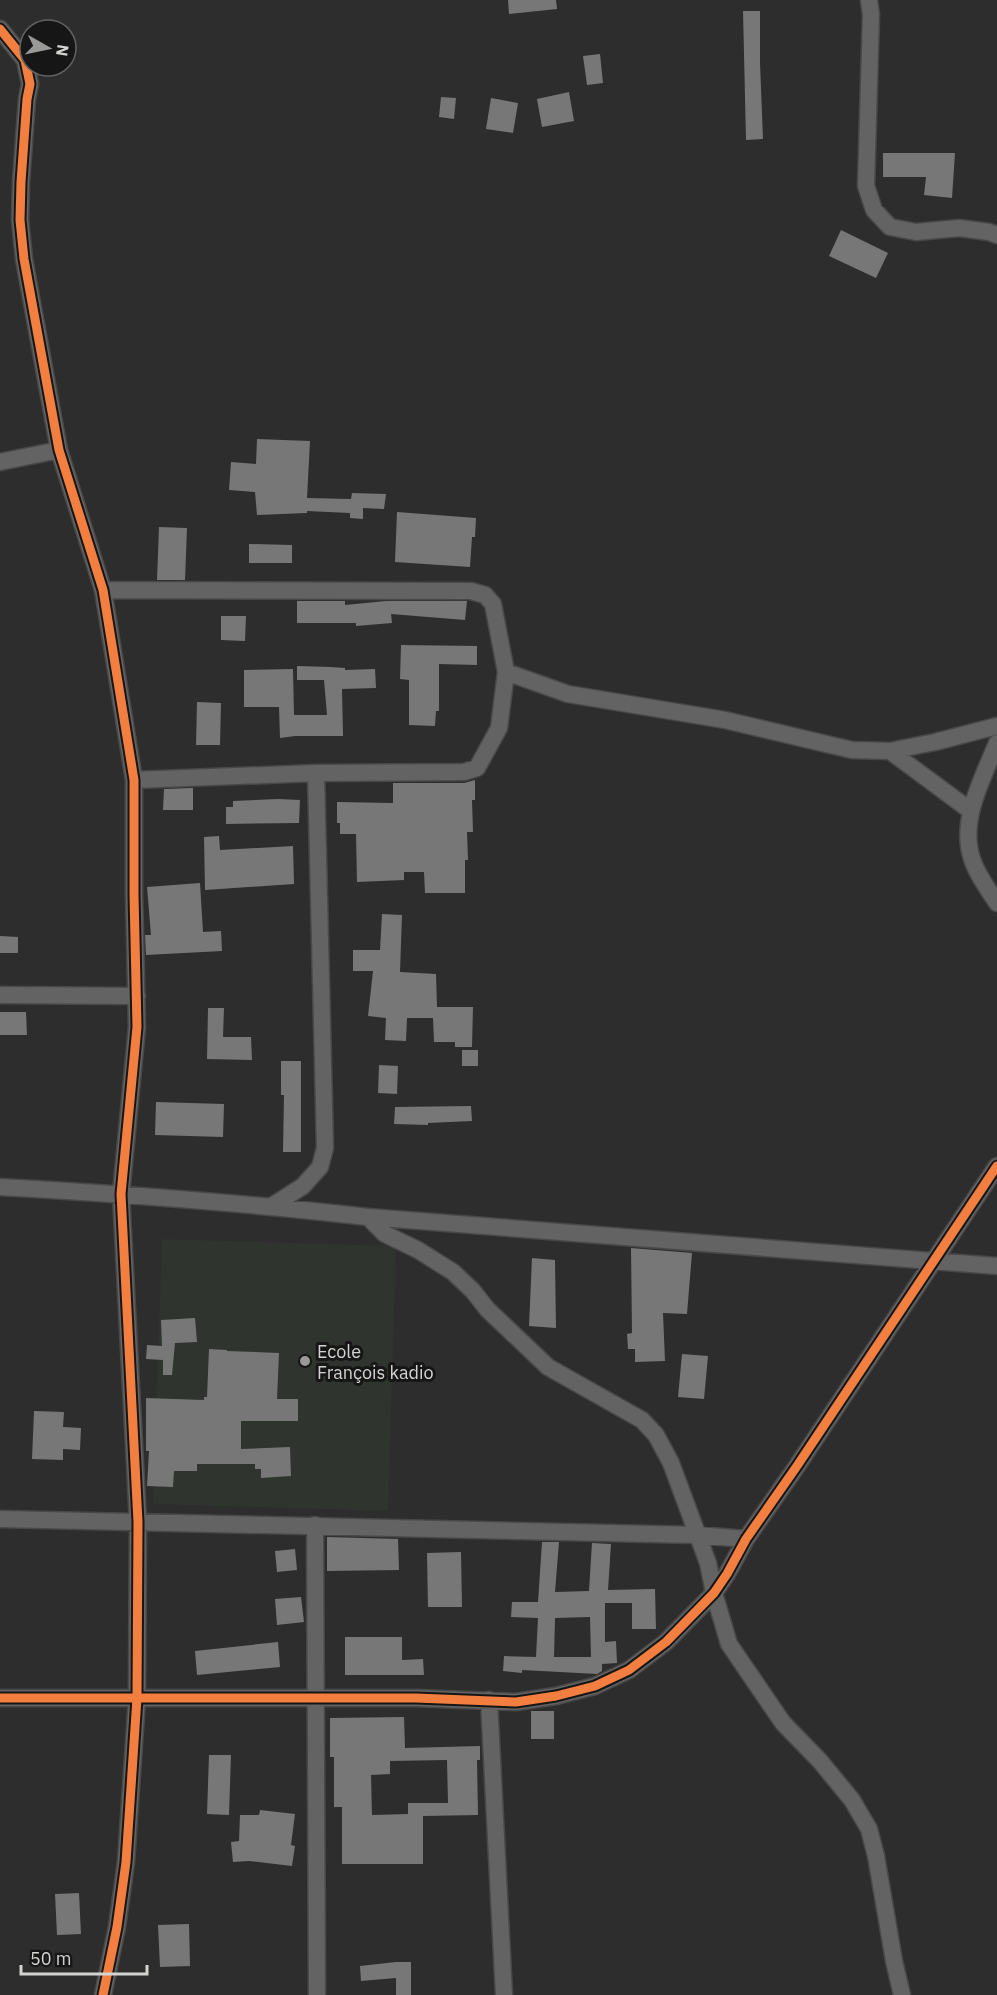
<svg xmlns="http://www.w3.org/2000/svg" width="997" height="1995" font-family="'IBM Plex Sans',sans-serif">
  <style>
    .built { fill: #2f342e }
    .building { fill: #777; fill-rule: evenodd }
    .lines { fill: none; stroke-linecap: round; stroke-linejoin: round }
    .street-casing { stroke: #474847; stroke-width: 19 }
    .street { stroke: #636363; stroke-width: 16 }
    .cycleway-casing { stroke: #151615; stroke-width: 13 }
    .cycleway { stroke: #f27e40; stroke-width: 9 }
    .poi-dot { fill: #999a98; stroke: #151615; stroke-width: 2 }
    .labels { text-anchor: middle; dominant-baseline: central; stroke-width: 6; stroke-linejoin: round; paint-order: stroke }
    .poi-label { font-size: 18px; fill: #d3d4d2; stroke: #151615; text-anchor: start }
  </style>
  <rect width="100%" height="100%" fill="#2d2d2d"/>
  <!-- built -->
  <path class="built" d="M162,1239l234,7 -8,265 -235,-7z"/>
  <!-- building -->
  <path class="building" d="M508,0h48l1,9 -48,5z
    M743,11h17v52l3,76 -17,1z
    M600,54l3,29 -16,2 -4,-29z
    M569,92l5,29 -32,6 -5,-28z
    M441,97l15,1 -2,21 -15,-2z
    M491,98l27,5 -5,30 -27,-4z
    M883,153h72l-3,45 -28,-3 2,-18h-43z
    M841,230l47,23 -12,25 -47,-22z
    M257,439l53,2 -3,57 44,1 1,-6 34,1 -2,15 -21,-1v11l-13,-1v-5l-43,-2v2l-50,2 -2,-23 -26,-2 2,-28 25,2z
    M397,512l79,6 -1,19h-3l-2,30 -75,-5z
    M159,527l28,1 -2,52h-28z
    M249,544l43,1v18h-43z
    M297,601h48v4l41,-4h81l-2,19 -74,-6 1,9 -36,3v-3h-59z
    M221,616h25l-1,25 -24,-1z
    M401,645l76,1v19l-38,-1v47h-3l-1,15 -26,-1v-45l-9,-1z
    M297,666l34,1 14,1v2l30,-1 1,19 -34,1 1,47h-48l-15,2 -1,-31h-35v-37l49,-1 1,46h33l-3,-35h-27z
    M197,702l24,1 -1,42h-24z
    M475,780v20h-3l1,32h-6l1,28h-3v33h-40l-1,-21h-20v8l-47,2 -1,-48h-16v-11h-3v-21l56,1v-20h71z
    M193,788v22h-30l1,-21z
    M278,799l22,1 -1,23 -73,1v-17h7v-6z
    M219,836l1,14 73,-4 1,38 -89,6 -1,-53z
    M200,883l3,49 18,-1 1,20 -76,4 -1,-20h6l-4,-48z
    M382,914l20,1 -2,57 36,2 1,33h36l-1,40h-17v-5h-21l-1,-24h-26l-1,23 -21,-1 1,-22 -18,-2 5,-45h-20v-21h27z
    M0,936l18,1v16h-18z
    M208,1008h16l-1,29h28l1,23 -45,-1z
    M0,1012h26l1,23h-27z
    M462,1050h16v16h-16z
    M281,1061h20v91h-18l1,-57h-3z
    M379,1065l19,1 -1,28 -19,-1z
    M156,1102l68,2 -1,33 -68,-2z
    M471,1106l1,15 -44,2v2l-34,-1 1,-17z
    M631,1248l61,5 -5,61 -24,-1 2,48 -30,1v-13h-7l-1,-15 5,-1z
    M532,1258l23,2 1,68 -27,-2z
    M195,1318l2,24 -22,1 -3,32h-9v-15l-17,-1 1,-14 15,1 -1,-26z
    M209,1349l18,1v1l52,2 -2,46h21v22h-57v28l49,-2 1,29 -30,2v-9h-6v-5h-58v7h-23l-1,16 -26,-1 2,-35h-3v-53l58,2v-3h3z
    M682,1354l26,2 -4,43 -26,-2z
    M34,1411l30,1 -1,15 18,1 -1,22 -17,-1v11l-31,-1z
    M327,1537l71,2 1,31 -72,1z
    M542,1542h17l-4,50 34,-1 3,-48 19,1 -3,46 47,-1 1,40h-24v-26h-27v39l11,-1 1,22 -15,1v7l-5,3 -75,-4v3l-19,-2 1,-15 32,1 2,-39 -27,-1 1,-15h26zM590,1617l1,40h-37l1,-39z
    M295,1549l2,21 -20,2 -2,-21z
    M461,1552l1,55h-34l-1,-54z
    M301,1597l3,25 -27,3 -2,-26z
    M345,1637h57v23l21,-1 1,16h-79z
    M278,1642l2,25 -83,8 -2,-24z
    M531,1711h23v28h-23z
    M404,1717l1,31 75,-2v14h-3l1,55 -55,1v48h-81v-57h-8v-50h-4v-39zM447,1760l1,43h-40v11l-36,1 -1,-40 19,-1v-13z
    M209,1755h22l-2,60 -22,-1z
    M260,1810l35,4 -4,31 4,1 -3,20 -43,-5 -16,1 -2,-20 8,-1 1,-26h19z
    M79,1893l2,41 -24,1 -2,-41z
    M189,1924l1,42 -30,1 -2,-42z
    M396,1962h15v33h-15v-17l-35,3 -1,-15z"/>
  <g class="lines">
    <defs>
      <path id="street" d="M869,0l2,15 -5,171 8,24 16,17 26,5 43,-4 30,4 8,3
        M0,29l25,31 5,24 -3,15 -6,83 -1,38 4,39 35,191 44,140 31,190v115l3,132 -16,167 17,328 -1,176 -11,164 -9,65 -14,68
        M0,462l59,-12
        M103,590l368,1 14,4 8,9 13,68 -7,56 -22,40 -13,4 -148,1 -182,7
        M506,672l62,22 157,26 127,30 38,1 45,-9 62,-16
        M997,743c-14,35 -38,77 -25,116 5,16 16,30 25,44
        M890,751l81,60
        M0,995l137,1
        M0,1187c123,7 246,16 368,30l629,49
        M272,1206l31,-20 17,-19 5,-19 -9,-375
        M368,1217l17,17 33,16 35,22 20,19 14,18 61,58 94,53 14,15 15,28 37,100 6,30 15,51 54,79 37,38 32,39 17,29 7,27 18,105 8,34
        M0,1519l697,16 49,4
        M315,1525l2,470
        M0,1698h416l100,4 40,-6 39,-10 34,-16 37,-28 48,-49 13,-19 19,-35 51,-73 200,-300
        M489,1700l15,295"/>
    </defs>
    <!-- street casing -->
    <use href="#street" class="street-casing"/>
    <!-- street -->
    <use href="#street" class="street"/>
    <defs>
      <path id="cycleway" d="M0,29l25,31 5,24 -3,15 -6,83 -1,38 4,39 35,191 44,140 31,190v115l3,132 -16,167 17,328 -1,176 -11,164 -9,65 -14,68
        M0,1698h416l100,4 40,-6 39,-10 34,-16 37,-28 48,-49 13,-19 19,-35 51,-73 200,-300"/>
    </defs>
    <!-- cycleway casing -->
    <use href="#cycleway" class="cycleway-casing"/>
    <!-- cycleway -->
    <use href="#cycleway" class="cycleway"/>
  </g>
  <!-- markers -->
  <circle class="poi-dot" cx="305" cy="1361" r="6"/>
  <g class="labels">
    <!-- poi labels -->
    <g class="poi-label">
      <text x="317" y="1351">Ecole<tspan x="317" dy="21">François kadio</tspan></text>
    </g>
  </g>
  <!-- north arrow -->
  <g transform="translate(48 48) rotate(99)"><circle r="28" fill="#151615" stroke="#616261" stroke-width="1.5"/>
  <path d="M0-4.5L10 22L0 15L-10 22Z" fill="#999a98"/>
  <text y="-9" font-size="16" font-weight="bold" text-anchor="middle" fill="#d3d4d2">N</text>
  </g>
  <!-- scale -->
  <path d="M21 1965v9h126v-9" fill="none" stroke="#d3d4d2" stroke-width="3"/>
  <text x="30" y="1965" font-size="18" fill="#d3d4d2" stroke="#151615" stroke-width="4.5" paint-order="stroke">50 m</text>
</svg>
